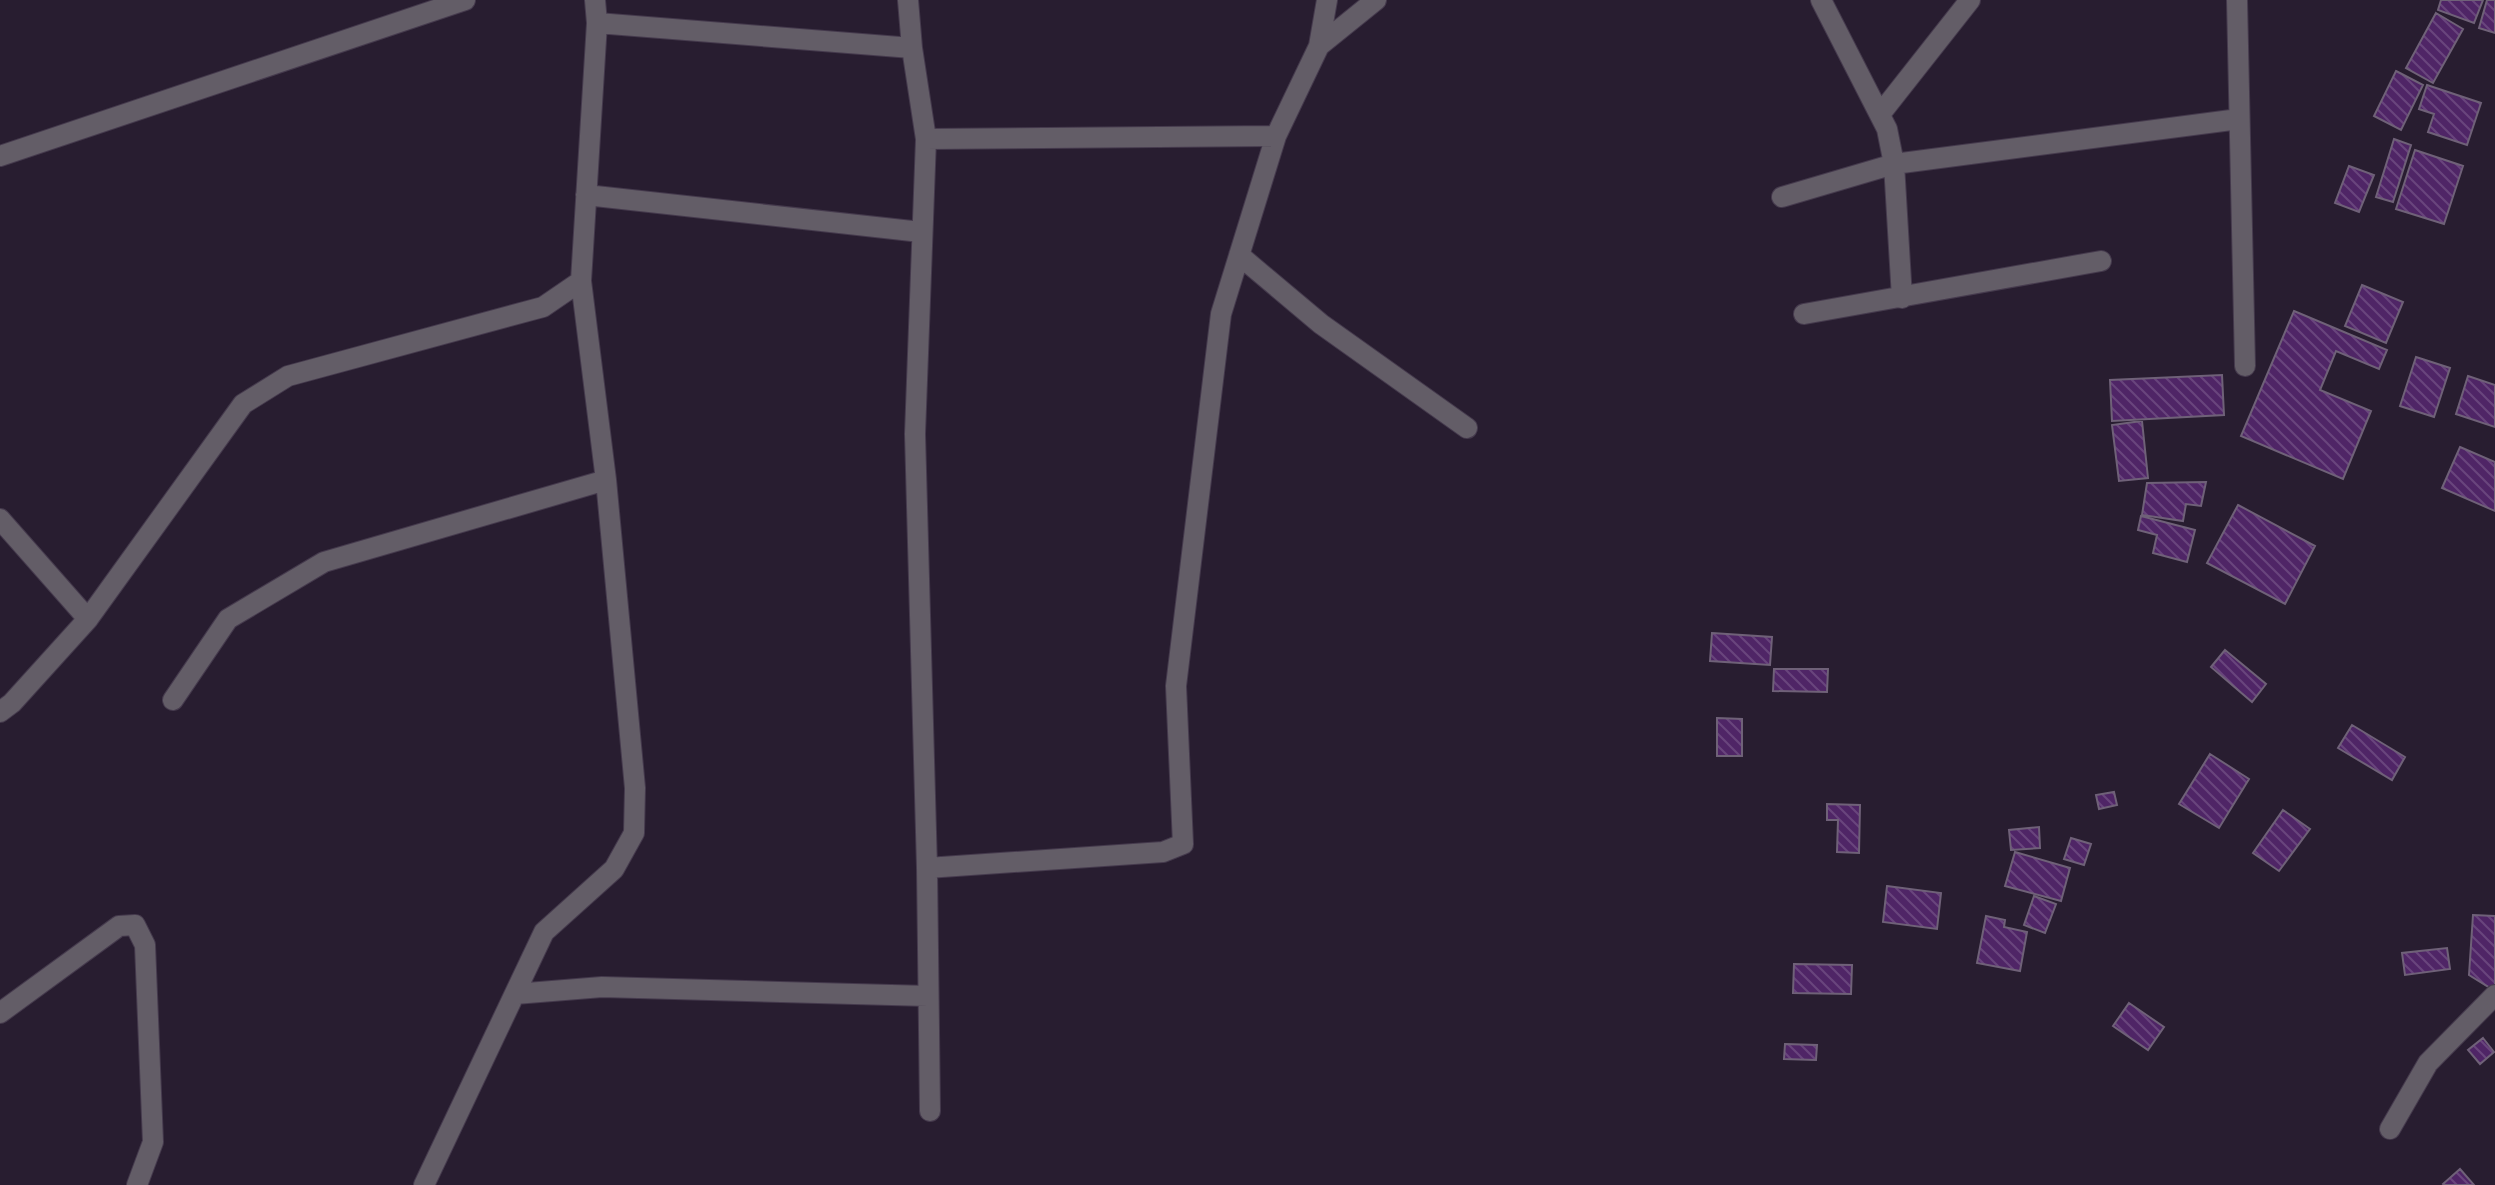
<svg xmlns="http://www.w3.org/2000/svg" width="2495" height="1185" font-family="Lato,sans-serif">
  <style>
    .building { fill: url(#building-back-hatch); stroke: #6f6178; stroke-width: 2 }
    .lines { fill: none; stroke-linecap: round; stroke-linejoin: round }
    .minor-casing { stroke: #453a4d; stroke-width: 22 }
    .minor { stroke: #635d67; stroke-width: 20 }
  </style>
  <defs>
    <pattern id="building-back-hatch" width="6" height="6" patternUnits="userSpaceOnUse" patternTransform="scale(2)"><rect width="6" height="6" fill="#4f2566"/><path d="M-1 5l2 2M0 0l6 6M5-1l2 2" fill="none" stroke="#69457d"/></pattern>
  </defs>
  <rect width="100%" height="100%" fill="#281d30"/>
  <!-- building -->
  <path class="building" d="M2441,0h42l-9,23 -36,-13z
    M2487,0h8v33l-16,-5z
    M2436,13l27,16 -30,54 -27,-15z
    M2396,71l27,14 -22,45 -27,-14z
    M2427,85l54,18 -14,42 -39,-13 6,-18 -15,-5z
    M2394,139l17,6 -18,57 -17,-5z
    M2415,150l48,16 -19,58 -48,-15z
    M2349,166l25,9 -15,37 -24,-9z
    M2362,285l41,17 -17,41 -41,-17z
    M2294,311l93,39 -8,19 -43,-18 -16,39 51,21 -28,68 -102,-43z
    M2416,357l34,11 -16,49 -34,-11z
    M2222,375l2,40 -112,6 -2,-41z
    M2468,376l27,9v42l-39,-13z
    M2142,421l6,57 -29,3 -7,-56z
    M2460,447l35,15v49l-53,-23z
    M2206,482l-5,24 -15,-2 -3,17 -41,-6 5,-32z
    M2238,505l77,41 -30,58 -78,-41z
    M2141,516l54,14 -8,32 -34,-9 4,-18 -19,-5z
    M1712,633l60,4 -2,28 -60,-4z
    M2225,650l41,34 -14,18 -41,-35z
    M1774,669h54l-1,23 -54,-1z
    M1717,718l25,1v37h-25z
    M2352,725l53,32 -13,23 -54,-32z
    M2210,754l39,25 -30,49 -40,-24z
    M2114,792l3,13 -18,4 -3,-14z
    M1827,804l33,1 -1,48 -22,-1 1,-32h-11z
    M2283,810l27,19 -31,42 -26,-18z
    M2039,827l1,21 -29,2 -2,-20z
    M2071,838l20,6 -7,21 -20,-6z
    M2015,852l55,16 -9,33 -56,-15z
    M1887,886l54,7 -4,36 -54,-7z
    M2034,896l22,8 -11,29 -21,-8z
    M2473,915l22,1v75l-26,-16z
    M1986,916l19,4 -1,7 23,5 -7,39 -43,-8z
    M2447,948l3,21 -45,6 -3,-22z
    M1794,964l58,1 -1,29 -58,-1z
    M2129,1003l35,24 -16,23 -35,-24z
    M2483,1038l11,14 -14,12 -12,-14z
    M1785,1044l32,1 -1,15 -32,-1z
    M2460,1169l14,16h-30l-1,-1z"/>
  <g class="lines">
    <defs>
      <path id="minor" d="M908,0l4,48 14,91 -11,295 12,434 3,243
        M1821,0l66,129 7,35 8,134
        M2237,0l8,366
        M597,23l315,25
        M1319,46l57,-46
        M1881,113l89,-113
        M926,139l350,-3
        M0,156l465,-156
        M586,195l335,37
        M1782,197l112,-33 345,-45
        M1239,255l82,69 146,104
        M1804,314l297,-53
        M0,519l88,100
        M173,700l55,-81 96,-57 282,-82
        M0,712l12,-9 76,-84 155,-215 45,-28 255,-69 38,-26 16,-258 -2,-23
        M927,868l236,-16 20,-8 -7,-158 45,-372 55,-178 43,-90 8,-46
        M515,994l87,-7 326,9
        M0,1013l119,-87 16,-1 10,20 8,197 -16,43
        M2390,1129l38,-66 67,-68
        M424,1185l120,-253 70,-63 20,-36 1,-45 -29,-308 -25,-199"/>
    </defs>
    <!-- minor casing -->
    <use href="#minor" class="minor-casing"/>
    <!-- minor -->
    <use href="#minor" class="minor"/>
  </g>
</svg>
